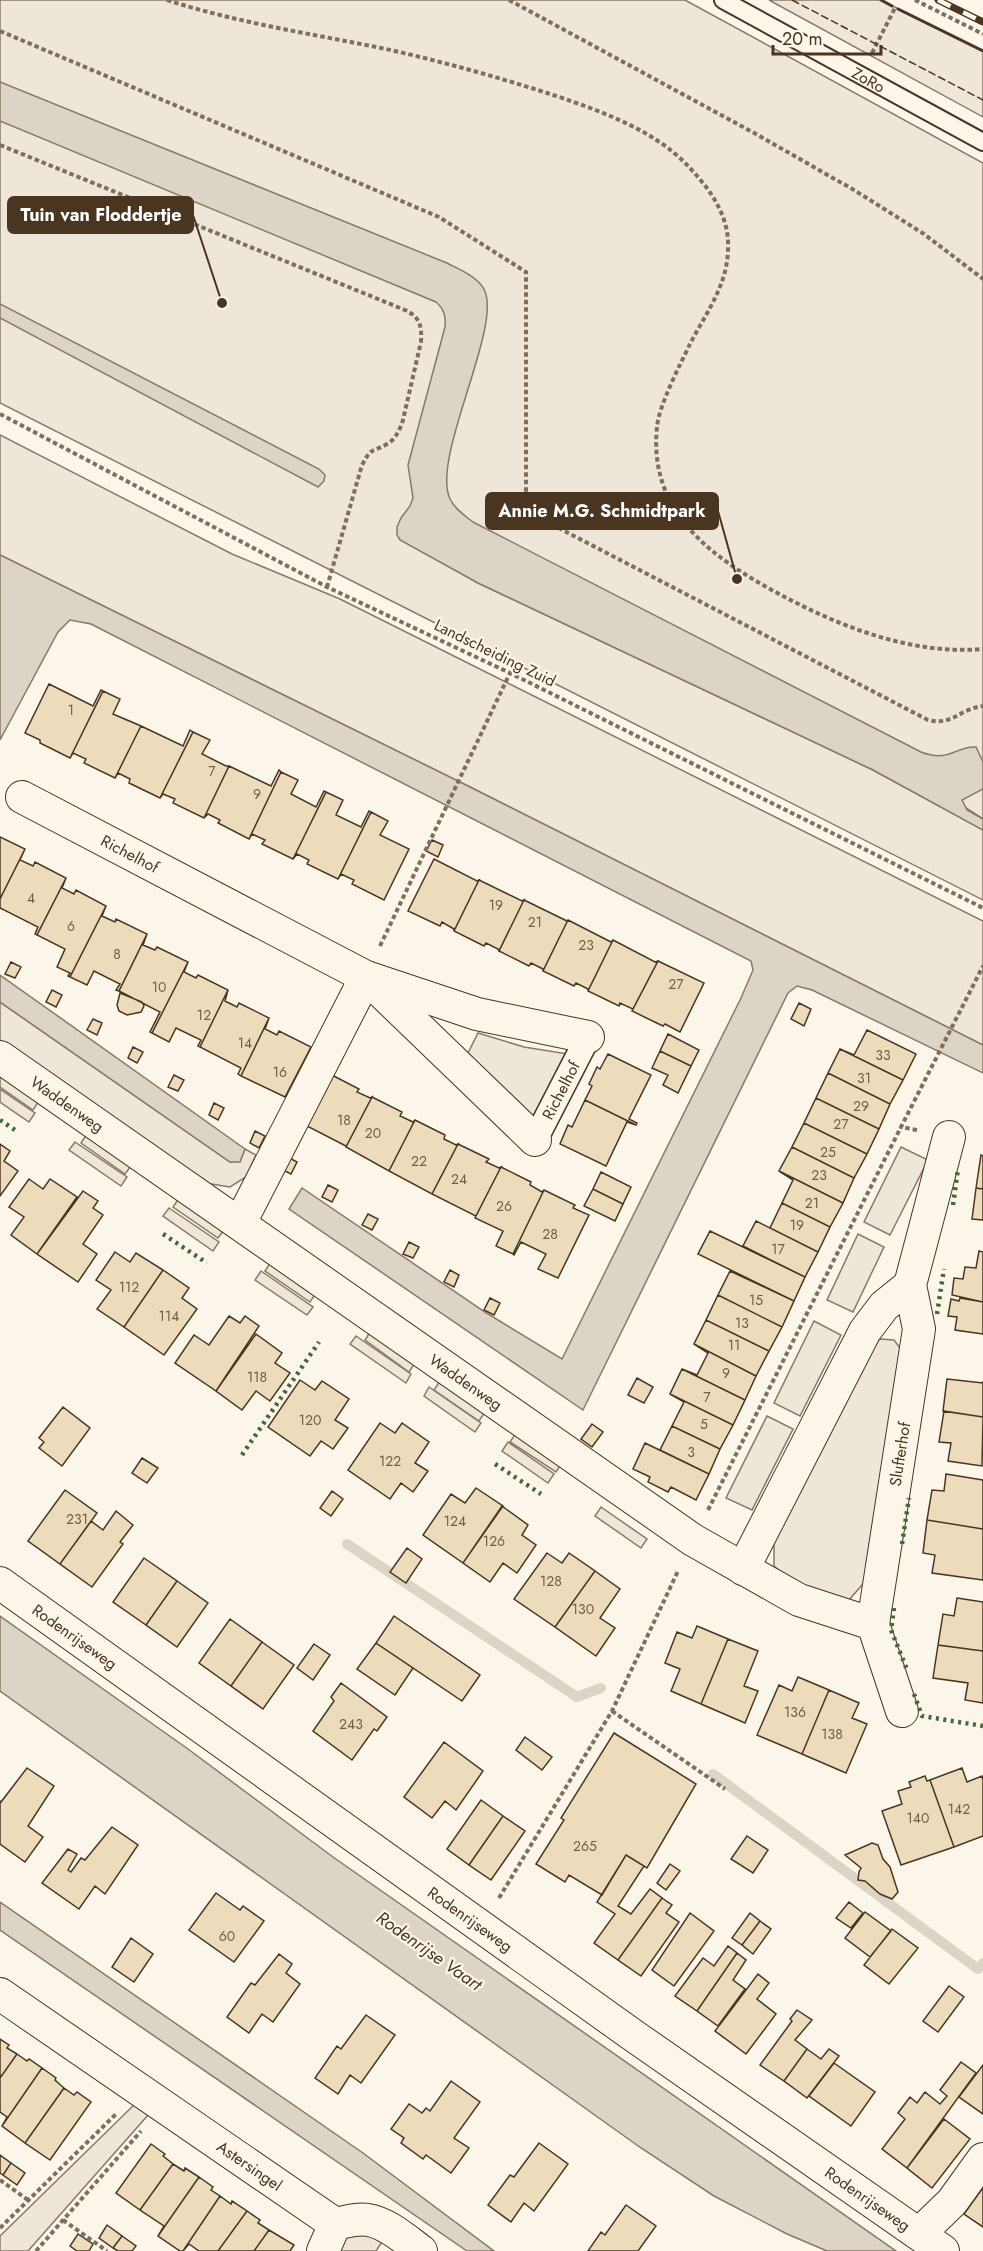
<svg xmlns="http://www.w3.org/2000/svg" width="983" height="2251" font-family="Jost,sans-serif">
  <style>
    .green { fill: #ede6d9; stroke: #887966; stroke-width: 1.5 }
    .parking { fill: #ede7d9; stroke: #887966; stroke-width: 1.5 }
    .water { fill: #dcd4c6; stroke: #887966; stroke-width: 1.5 }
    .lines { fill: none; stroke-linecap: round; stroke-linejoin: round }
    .stream { stroke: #dcd4c6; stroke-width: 10 }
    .building { fill: #ecdcbc; stroke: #4a3520; stroke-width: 1.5 }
    .service-casing { stroke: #4a3520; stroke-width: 20 }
    .pedestrian-casing { stroke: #4a3520; stroke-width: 27 }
    .minor-casing { stroke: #4a3520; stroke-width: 34 }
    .path { stroke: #7f6f5c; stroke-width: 4; stroke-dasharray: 4.5 3; stroke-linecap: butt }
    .service { stroke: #fbf6e9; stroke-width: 16 }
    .pedestrian { stroke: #fbf6e9; stroke-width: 24 }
    .minor { stroke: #fbf6e9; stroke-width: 32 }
    .rail-casing { stroke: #4a3520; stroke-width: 7 }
    .rail { stroke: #fbf6e9; stroke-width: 4.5; stroke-dasharray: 14; stroke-linecap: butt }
    .hedge { stroke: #436837; stroke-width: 4.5; stroke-dasharray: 3 4.5; stroke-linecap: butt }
    .fence { stroke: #4a3520; stroke-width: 1.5; stroke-dasharray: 8 3; stroke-linecap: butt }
    .wall { stroke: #4a3520; stroke-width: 3 }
    .labels { text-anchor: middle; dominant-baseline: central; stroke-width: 4.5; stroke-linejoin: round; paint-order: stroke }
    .number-label { font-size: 14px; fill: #725f47 }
    .street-label { font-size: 16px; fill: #4a3520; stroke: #fbf6e9 }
    .water-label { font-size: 18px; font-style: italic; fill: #4a3520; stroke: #fbf6e9 }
    .leader { fill: none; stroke: #4a3520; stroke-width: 2 }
    .callout-dot { fill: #4a3520; stroke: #fbf6e9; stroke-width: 2 }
    .callout { fill: #4a3520; stroke: #4a3520; stroke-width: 2 }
    .callout-label { font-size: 18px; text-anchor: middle; font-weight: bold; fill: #fff }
  </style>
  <rect width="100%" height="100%" fill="#fbf6e9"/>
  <!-- green -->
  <path class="green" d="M0,0h685l298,163v656l-20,-13 -521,-244 36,21 395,187 110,60v70l-983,-497z
    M769,0h112l102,51v66z
    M0,435l232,119 108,45 643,322v124l-513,-258 -470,-232z
    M0,1002l230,160 10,-1 5,-12 11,6 -10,22 -16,10 -25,-4 -205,-143z
    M478,1033l46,14 44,7 -33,66 -70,-61z
    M0,1089l35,24 -6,9 -29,-20z
    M75,1142l52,35 -6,9 -52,-36z
    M169,1208l50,34 -6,9 -50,-35z
    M261,1271l52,36 -6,8 -52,-35z
    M356,1336l55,38 -5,9 -56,-39z
    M880,1339l14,1 6,8 -31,229 -21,24 -56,-20 -18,-15v-27l90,-185z
    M429,1387l52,36 -6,9 -51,-36z
    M508,1442l46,32 -6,9 -46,-32z
    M601,1507l46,32 -6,9 -46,-32z
    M137,2102l12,12 -121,137h-28v-15z
    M368,2233l14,9 -6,9h-42l6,-13z"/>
  <!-- parking -->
  <path class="parking" d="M0,1074l39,27 -6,9 -33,-23z
    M86,1135l45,31 -6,8 -44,-31z
    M901,1147l27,13 -38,75 -26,-13z
    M179,1198l45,32 -6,8 -45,-31z
    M858,1234l26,13 -31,65 -26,-12z
    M270,1263l46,30 -6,9 -45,-31z
    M814,1321l27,14 -41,81 -26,-13z
    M370,1332l45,31 -6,9 -44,-32z
    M440,1381l45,31 -6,9 -45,-31z
    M767,1416l26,13 -41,81 -26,-12z
    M516,1433l45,31 -5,8 -46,-30z"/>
  <!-- water -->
  <path class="water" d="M0,82l447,181c11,6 27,12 35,23 26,32 -52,170 -32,213 5,10 15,17 23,23l448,230c29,11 34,-6 55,-5l7,15v27l-21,11 5,10 16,9v11l-110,-60 -395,-187 -78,-43 -3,-5v-8l4,-9 9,-12 3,-8 -5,-33 37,-138c1,-11 -1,-18 -9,-25l-436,-181z
    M0,304l319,165 6,6 -1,6 -6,6 -318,-169z
    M0,555l470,232 513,258v28l-171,-83 -15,-4 -9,7 -205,417 -294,-201 13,-21 183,124 77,47 179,-361 12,-28 -2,-9 -660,-337 -21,-4 -12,12 -58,108z
    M0,975l245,174 -5,13h-10l-230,-160z
    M0,1616l188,133 145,108 563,394h-69l-40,-17 -73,-38 -73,-48 -641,-457z
    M0,1902l363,251 131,98h-27l-467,-321z"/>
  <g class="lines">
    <!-- stream -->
    <path class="stream" d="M347,1544l230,153 24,-9
      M713,1774l265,195 5,-6"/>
  </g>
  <!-- building -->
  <path class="building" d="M49,684l44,22 8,-16 2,1 -33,67 -30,-15v-3l-15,-7z
    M103,691l17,8 -7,15 28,12 -26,52 -31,-15 2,-4 -13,-6 -3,5z
    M141,726l42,20 7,-16 3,2 -33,66 -31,-15 1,-4 -12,-6 -3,5z
    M193,732l17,8 -8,14 24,12h3l-25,52 -31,-15 2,-4 -12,-5 -3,4z
    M229,766l42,20 8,-16 2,2 -32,67 -31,-16 2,-3 -12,-6 -4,4z
    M281,772l17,8 -7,14 25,13 8,-16 2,1 -33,67 -31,-15 3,-4 -13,-6 -3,5z
    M326,792l17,8 -7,15 25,12 8,-16 2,1 -33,67 -31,-15 2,-4 -12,-6 -4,5z
    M371,812l17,9 -8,14 29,14 -25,51 -32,-16 2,-4 -13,-6 -3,5z
    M0,837l25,12 -25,50z
    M432,840l11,5 -5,12 -12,-6z
    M25,849l-5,11 13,6 2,-4 31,16 -29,57 -2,-1 3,-7 -38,-19v-9z
    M434,859l43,22 2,-1 -25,51v-2l-12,-7 -2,4 -32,-15z
    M66,878l-4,10 12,6 2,-4 30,16 -36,71 -2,-1 2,-3 -13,-6 8,-18 -28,-14z
    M479,880l43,21 2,-1 -25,51 -1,-2 -12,-6 -2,3 -30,-15z
    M524,900l43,21 1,-1 -25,51v-2l-12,-6 -2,3 -30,-15z
    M106,906l-4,10 13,6 1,-3 31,15 -28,57 -3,-1 4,-6 -26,-13 -7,14 -17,-8z
    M568,920l43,22 2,-2 -25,51v-2l-12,-6 -2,3 -31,-15z
    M147,934l-4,11 12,5 2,-3 31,15 -36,71 -2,-1 10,-20 -41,-21z
    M613,940l42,22 3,-1 -26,50 1,-2 -13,-6 -1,3 -31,-15z
    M658,961l46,22 -24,49 -15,-8 -2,2 -31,-15z
    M11,962l10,5 -6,11 -10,-4z
    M188,962l-4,10 12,6 2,-3 30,15 -28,57 -2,-1 3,-6 -25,-12 -7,14 -17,-9z
    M52,990l10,5 -6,12 -10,-5z
    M228,990l-3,11 12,6 2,-4 30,15 -28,58 -3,-2 3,-6 -41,-21z
    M120,993l22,9 2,4 -3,6 -14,3 -8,-4 -2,-6z
    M799,1003l12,6 -7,17 -13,-7z
    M269,1018l-4,11 12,6 2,-4 32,16 -26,50 -44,-21z
    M93,1019l9,4 -5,12 -10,-5z
    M867,1030l49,24 -13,26 -63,-31 14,6z
    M668,1034l31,16 -8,16 -31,-15z
    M133,1047l10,5 -6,11 -9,-5z
    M840,1049l63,31 -13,24 -62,-31z
    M660,1051l31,15 -13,27 -15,-8 5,-10 -16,-7z
    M608,1054l43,21 -22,44 8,4 -1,2 -51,-25 7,-14 -3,-2 8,-17 3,2z
    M328,1073l31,16 -2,3 13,6 2,-1 -26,50v-1l-43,-22z
    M828,1073l62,31 -11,25 -63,-31z
    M174,1075l10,5 -6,11 -10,-4z
    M372,1097l30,15 -2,4 13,6 2,-2 -26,51 -43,-24z
    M816,1098l63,31 -12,25 -63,-31z
    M585,1100l51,25 -9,-3 -21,44 -46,-22 8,-19 4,2z
    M214,1103l10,5 -6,12 -9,-5z
    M415,1120l30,15 -1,4 12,6 2,-1 -26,50 -43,-23z
    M804,1123l63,31 -13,24 -62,-31z
    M255,1131l10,5 -6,12 -9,-5z
    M0,1144l10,7 -6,10 14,10 -18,25z
    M458,1144l31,15 -3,3 13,6 2,-1 -26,51 1,-2 -44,-22z
    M792,1147l62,31 -11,25 -64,-32z
    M981,1155l2,1v33l-7,-1z
    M288,1157l9,5 -6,12 -10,-5z
    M501,1167l30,15 -1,3 12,7 2,-2 -31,64 -17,-8 7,-15 -28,-13z
    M779,1171l64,32 -13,24 -48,-24 11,-23z
    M601,1172l30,15 -8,17 -30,-15z
    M29,1179l14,10 7,-10 27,18 -40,57 -26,-19 13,-18 -15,-10z
    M328,1185l10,5 -6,12 -10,-5z
    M976,1188l7,1v31l-11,-1z
    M593,1189l30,15 -8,17 -31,-15z
    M544,1190l31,15 -2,3 16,7 -31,63 -20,-9 8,-15 -25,-12 -7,13 -1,-1z
    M83,1191l15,10 -5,7 10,7 -20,29 14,10 -19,28 -41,-28z
    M782,1203l48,24 -12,25 -48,-24z
    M368,1214l10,5 -6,11 -10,-5z
    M756,1221l62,31 -13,25 -62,-31z
    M710,1231l95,46 -11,24 -96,-47z
    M409,1242l10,5 -6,11 -10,-4z
    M979,1251l4,1v50l-31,-7 2,-17 9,1 2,-12 11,1z
    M115,1252l15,10 6,-9 27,17 -39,57 -27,-18 14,-19 -15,-10z
    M163,1270l26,18 -7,10 15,11 -33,46 -40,-28z
    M450,1270l9,5 -5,12 -10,-5z
    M730,1271l64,30 -12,26 -64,-32z
    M718,1295l64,32 -13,24 -63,-31z
    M490,1298l10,5 -6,12 -10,-5z
    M960,1298l23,4v32l-28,-4 2,-13 -9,-1 3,-17 8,2z
    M229,1316l11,7 5,-7 14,10 -43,65 -41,-28 19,-28 15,10z
    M706,1320l63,31 -13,25 -62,-32z
    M256,1334l26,19 -7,10 15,10 -20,28 -14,-10 -14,19 -26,-19z
    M694,1344l62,32 -11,24 -63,-31 15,6 11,-22z
    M682,1369l63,31 -12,25 -63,-31z
    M637,1378l16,9 -9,16 -16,-8z
    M947,1379l36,4v-2v36l-40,-6z
    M300,1380l15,10 7,-9 27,18 -14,21 13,8 -15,21 -12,-8 -11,15 -42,-29z
    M670,1394l63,31 -13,24 -48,-23 12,-24z
    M63,1407l27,21 -28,38 -23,-18 5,-6 -5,-4z
    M944,1411l39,6 -1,49 -34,-5 3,-18 -12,-1z
    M380,1423l15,10 7,-10 27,19 -14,21 13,8 -15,21 -12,-9 -11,16 -42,-29z
    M592,1424l11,8 -11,15 -11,-8z
    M672,1426l48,23 -11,25 -49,-24z
    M645,1443l64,31 -13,26 -25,-13 -3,5 -20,-10 2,-5 -17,-8z
    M142,1458l16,10 -11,15 -15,-10z
    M946,1474l37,6v49l-56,-9 5,-30 12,1z
    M476,1488l27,18 -40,57 -40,-28 28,-41 14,9z
    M65,1490l32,23 -37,51 -32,-23z
    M332,1491l11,8 -12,17 -11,-8z
    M502,1506l26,19 -6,10 14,10 -19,28 -14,-10 -13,19 -27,-19z
    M116,1511l17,14 -13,17 3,2 -31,43 -32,-23 31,-43 12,9z
    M927,1520l56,9v51l-51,-7 3,-18 -12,-2z
    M407,1548l15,11 -16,24 -16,-11z
    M547,1553l15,10 7,-10 26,18 -40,56 -41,-28z
    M144,1558l33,23 -31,44 -33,-23z
    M595,1571l25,18 -20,29 15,10 -19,28 -41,-29z
    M177,1581l31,22 -31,44 -31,-22z
    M957,1598l26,4v49l-45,-6 5,-31 11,2z
    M394,1616l86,59 -18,26 -86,-58z
    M230,1619l32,23 -31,44 -32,-23z
    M697,1626l31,13 -27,65 -30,-13 9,-22 -15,-6 12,-31 15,6z
    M728,1639l30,12 -14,35 14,5 -13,32 -44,-19z
    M262,1642l32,23 -31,44 -32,-23z
    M376,1643l37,25 -18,27 -38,-26z
    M314,1644l16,11 -17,25 -16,-12z
    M938,1645l45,6v52l-18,-3 3,-17 -35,-5z
    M798,1677l31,13 -27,64 -45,-19 22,-50 13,6z
    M341,1683l46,34 -10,14 -3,-2 -22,31 -39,-29 21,-30 -3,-4z
    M829,1690l30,13 -7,15 15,6 -21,49 -44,-19z
    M614,1733l82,51 -49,84 -21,-13 -24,40 -33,-20 -4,7 -29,-18 28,-44 -3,-2z
    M525,1737l27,20 -10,13 -26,-20z
    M444,1742l39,29 -27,39 -11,-9 -13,17 -28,-21z
    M27,1768l27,18 -26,40 15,11 -18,25 -25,-18v-43l1,1z
    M962,1768l5,14 15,-6 1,4v56l-29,11 -24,-67z
    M925,1776l2,5 3,-1 24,67 -53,18 -19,-54 20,-7 -4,-13 13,-4 -2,-5z
    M481,1800l22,16 -34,49 -22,-16z
    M503,1816l22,15 -34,49 -22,-15z
    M112,1827l26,18 -33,49 -10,-8 -16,23 -37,-26 26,-34 9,5 -9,16 3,2 10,-14 4,2z
    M747,1836l21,14 -15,23 -22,-14z
    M872,1843l6,2 5,14 7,8 8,25 -6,7 -12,-5 -15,-13 -7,-1 1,-8 2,-4 -16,-13z
    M626,1855l18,11 -26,40 13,8 19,-25 12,9 -44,62 -24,-17 21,-29 -18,-12z
    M670,1864l10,7 -14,19 -9,-7z
    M216,1893l24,17 3,-4 21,15 -30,41 -45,-32z
    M662,1898l10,7 -6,8 13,9 -38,54 -23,-16z
    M849,1902l14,11 -12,15 -15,-10z
    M865,1912l26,19 -21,26 -25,-19z
    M690,1913l24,18 -40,55 -22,-16z
    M750,1913l10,8 -18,24 -10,-7z
    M760,1921l11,8 -18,25 -11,-9z
    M892,1929l26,19 -29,36 -25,-19z
    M131,1938l22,16 -19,28 -22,-15z
    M728,1946l9,7 -40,58 -22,-15 28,-38 11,8z
    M737,1953l9,7 -13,20 12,9 -27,37 -21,-15z
    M279,1954l13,10 -6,9 14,11 -27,38 -11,-8 -13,19 -22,-16 24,-34 4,2z
    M758,1974l11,9 -12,16 19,15 -30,40 -31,-23z
    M949,1986l15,11 -26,35 -15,-11z
    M797,2010l15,10 -17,20 12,9 -23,32 -24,-16 32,-44 -2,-2z
    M366,2015l29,20 -34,48 -11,-8 -12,19 -23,-16 22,-32 4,3z
    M0,2039l9,6 -2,3 10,6 -17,24z
    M807,2049l14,10 8,-10 10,7 -32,42 -23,-17z
    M17,2054l10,7 2,-2 13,9 -40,58 5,-9 -7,-5v-34z
    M961,2062l15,11 -69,95 -25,-19 23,-30 -7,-6 12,-16 7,6 8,-11 15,12 7,-8 -7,-6z
    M834,2063l41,29 -24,34 -42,-30z
    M983,2065v49l-24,-17z
    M42,2068l14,10 -1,2 9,8 -39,55 -23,-17z
    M451,2081l29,21 -26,36 15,10 -18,25 -25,-18 -3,4 -22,-16 3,-5 -13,-9 18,-25 13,9 4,-5 4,3z
    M64,2088l10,7 3,-3 14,10 -41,58 -25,-17z
    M944,2119l26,20 -38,49 -25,-20z
    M539,2143l29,21 -34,47 -10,-8 -13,19 -23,-17 22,-30 4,2z
    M151,2144l14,10 -2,2 10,8 -33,46 -24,-17z
    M0,2155l11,8 -8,12 -3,-2z
    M11,2163l14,10 -8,12 -14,-10z
    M173,2164l11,7 1,-3 14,9 -41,59 6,-10 -24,-16z
    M199,2177l14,10 -2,3 9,6 -37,55h-3l-22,-15z
    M982,2189h1v38l-19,-13z
    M220,2196l11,8 1,-3 15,10 -29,40h-19l-10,-7 -6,7z
    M626,2205l30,21 -18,25h-50l13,-19 4,3z
    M247,2211l13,9 -2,3 11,7 -15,21h-36z
    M107,2225l15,11 -9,12 -14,-10z
    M269,2230l25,15 -4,6h-36z
    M78,2234l15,10 -4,7h-12l-7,-5z
    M122,2236l14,10 -4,5h-14l-5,-3z"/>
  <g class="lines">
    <defs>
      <g id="service">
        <path id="s1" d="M723,0l260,142"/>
      </g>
      <g id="pedestrian">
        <path id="s2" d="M535,1140l53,-103"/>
      </g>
      <g id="minor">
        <path id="s3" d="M22,797l344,180 111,37 111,23"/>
        <path id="s4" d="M0,1057l693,483 106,60 74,24 29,87"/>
        <path d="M240,1223l126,-246 169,163"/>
        <path d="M743,1569l122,-238 19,-25 26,-21"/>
        <path id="s5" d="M0,1583l634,453 309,215"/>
        <path id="s6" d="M873,1624l46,-295 -9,-44 39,-148"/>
        <path id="s7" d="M0,1994l335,230c11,-2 22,-6 33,-4 19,3 38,20 53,31"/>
        <path d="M919,2234l33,-32 31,-43"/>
        <path d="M323,2251l12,-27"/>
      </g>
    </defs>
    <!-- service casing -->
    <use href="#service" class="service-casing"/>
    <!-- pedestrian casing -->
    <use href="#pedestrian" class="pedestrian-casing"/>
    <!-- minor casing -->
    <use href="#minor" class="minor-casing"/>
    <!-- path -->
    <path class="path" d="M167,0c71,23 146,34 219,49 54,12 108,27 161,44 46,15 107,36 141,73 22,23 42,50 40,84 -1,36 -22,63 -38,94 -10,21 -31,61 -33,83 -9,87 57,132 124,168 62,33 132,60 202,54
      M509,0l247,134 98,56 70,44 59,45
      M915,0l68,34
      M0,31l439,186 87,55v239l402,209c25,6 31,-11 55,-14
      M872,53l23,-45
      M0,145l405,165c15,7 17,16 16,32l-19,82c-4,8 -7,16 -15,20 -15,9 -15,2 -25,21l-35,122
      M0,414l327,173 183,86 473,235
      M380,946l130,-273
      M917,1130l-16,-3 82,-161
      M708,1510l193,-383
      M612,1711l113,78
      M499,1898l113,-187 66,-140
      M0,2180l28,20
      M63,2220l44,31
      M0,2228l116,-114
      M36,2251l105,-120"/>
    <!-- service -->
    <use href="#service" class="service"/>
    <!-- pedestrian -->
    <use href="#pedestrian" class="pedestrian"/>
    <!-- minor -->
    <use href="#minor" class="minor"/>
    <defs>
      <path id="rail" d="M938,0l45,22"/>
    </defs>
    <!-- rail casing -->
    <use href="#rail" class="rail-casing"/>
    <!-- rail -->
    <use href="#rail" class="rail"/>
    <!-- hedge -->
    <path class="hedge" d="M0,1120l18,12
      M953,1205l5,-36
      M163,1234l44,29
      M937,1314l7,-45
      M242,1455l77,-113
      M495,1464l46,30
      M902,1544l7,-46
      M894,1608l-3,22 17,42
      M914,1694l8,22 61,10"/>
    <!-- fence -->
    <path class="fence" d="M792,0l191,100"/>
    <!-- wall -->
    <path class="wall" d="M881,0l11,6
      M898,9l85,42"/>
  </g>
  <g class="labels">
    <!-- number labels -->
    <g class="number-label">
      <text x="71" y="710">1</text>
      <text x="212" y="771">7</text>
      <text x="257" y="794">9</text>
      <text x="31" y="898">4</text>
      <text x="496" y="905">19</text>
      <text x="535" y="922">21</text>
      <text x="71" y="926">6</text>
      <text x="586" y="945">23</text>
      <text x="117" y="954">8</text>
      <text x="676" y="984">27</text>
      <text x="159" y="987">10</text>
      <text x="204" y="1015">12</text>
      <text x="245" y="1043">14</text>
      <text x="883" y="1055">33</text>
      <text x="280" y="1072">16</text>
      <text x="864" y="1078">31</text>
      <text x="861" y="1106">29</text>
      <text x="344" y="1120">18</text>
      <text x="841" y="1124">27</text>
      <text x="373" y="1133">20</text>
      <text x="828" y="1152">25</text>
      <text x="419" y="1161">22</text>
      <text x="819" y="1175">23</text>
      <text x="459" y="1179">24</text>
      <text x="812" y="1203">21</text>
      <text x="504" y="1206">26</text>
      <text x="797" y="1225">19</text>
      <text x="550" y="1234">28</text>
      <text x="778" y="1249">17</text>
      <text x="129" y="1287">112</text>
      <text x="756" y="1300">15</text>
      <text x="169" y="1316">114</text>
      <text x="742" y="1323">13</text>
      <text x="734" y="1345">11</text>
      <text x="726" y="1373">9</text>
      <text x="257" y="1377">118</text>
      <text x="707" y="1397">7</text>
      <text x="310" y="1420">120</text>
      <text x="704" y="1424">5</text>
      <text x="691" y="1452">3</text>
      <text x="390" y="1461">122</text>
      <text x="77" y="1519">231</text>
      <text x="455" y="1521">124</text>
      <text x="494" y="1541">126</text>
      <text x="551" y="1581">128</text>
      <text x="583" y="1609">130</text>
      <text x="795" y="1712">136</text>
      <text x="351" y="1724">243</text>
      <text x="832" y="1734">138</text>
      <text x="959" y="1809">142</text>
      <text x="918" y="1818">140</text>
      <text x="585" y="1846">265</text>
      <text x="227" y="1936">60</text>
    </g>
    <!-- street labels -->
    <g class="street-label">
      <text stroke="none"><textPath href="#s1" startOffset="166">ZoRo</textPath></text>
      <text transform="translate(495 653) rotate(26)">Landscheiding Zuid</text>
      <text stroke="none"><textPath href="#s3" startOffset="122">Richelhof</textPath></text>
      <text stroke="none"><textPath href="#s2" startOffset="56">Richelhof</textPath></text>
      <text stroke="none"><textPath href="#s4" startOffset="82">Waddenweg</textPath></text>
      <text stroke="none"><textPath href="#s4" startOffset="568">Waddenweg</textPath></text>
      <text stroke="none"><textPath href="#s6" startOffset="172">Slufterhof</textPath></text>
      <text stroke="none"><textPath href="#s5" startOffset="92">Rodenrijseweg</textPath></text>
      <text stroke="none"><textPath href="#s5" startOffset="578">Rodenrijseweg</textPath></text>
      <text stroke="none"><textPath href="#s7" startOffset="303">Astersingel</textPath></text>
      <text stroke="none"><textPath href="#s5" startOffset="1064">Rodenrijseweg</textPath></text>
    </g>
    <!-- water labels -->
    <g class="water-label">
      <text transform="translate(429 1951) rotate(35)">Rodenrijse Vaart</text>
    </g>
  </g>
  <!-- callouts -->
  <path class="leader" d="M222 303L193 215M737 579L718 511"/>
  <g class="callout-dot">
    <circle cx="222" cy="303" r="6"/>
    <circle cx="737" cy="579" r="6"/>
  </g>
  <g class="callout">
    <rect x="8" y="197" width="185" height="36" rx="6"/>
    <rect x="486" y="493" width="232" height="36" rx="6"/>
  </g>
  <g class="callout-label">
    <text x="101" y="221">Tuin van Floddertje</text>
    <text x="602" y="517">Annie M.G. Schmidtpark</text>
  </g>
  <!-- scale -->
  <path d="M773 45v9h108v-9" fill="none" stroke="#4a3520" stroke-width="3"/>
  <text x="782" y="45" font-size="18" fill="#4a3520" stroke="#fbf6e9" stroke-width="4.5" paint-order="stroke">20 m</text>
</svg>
